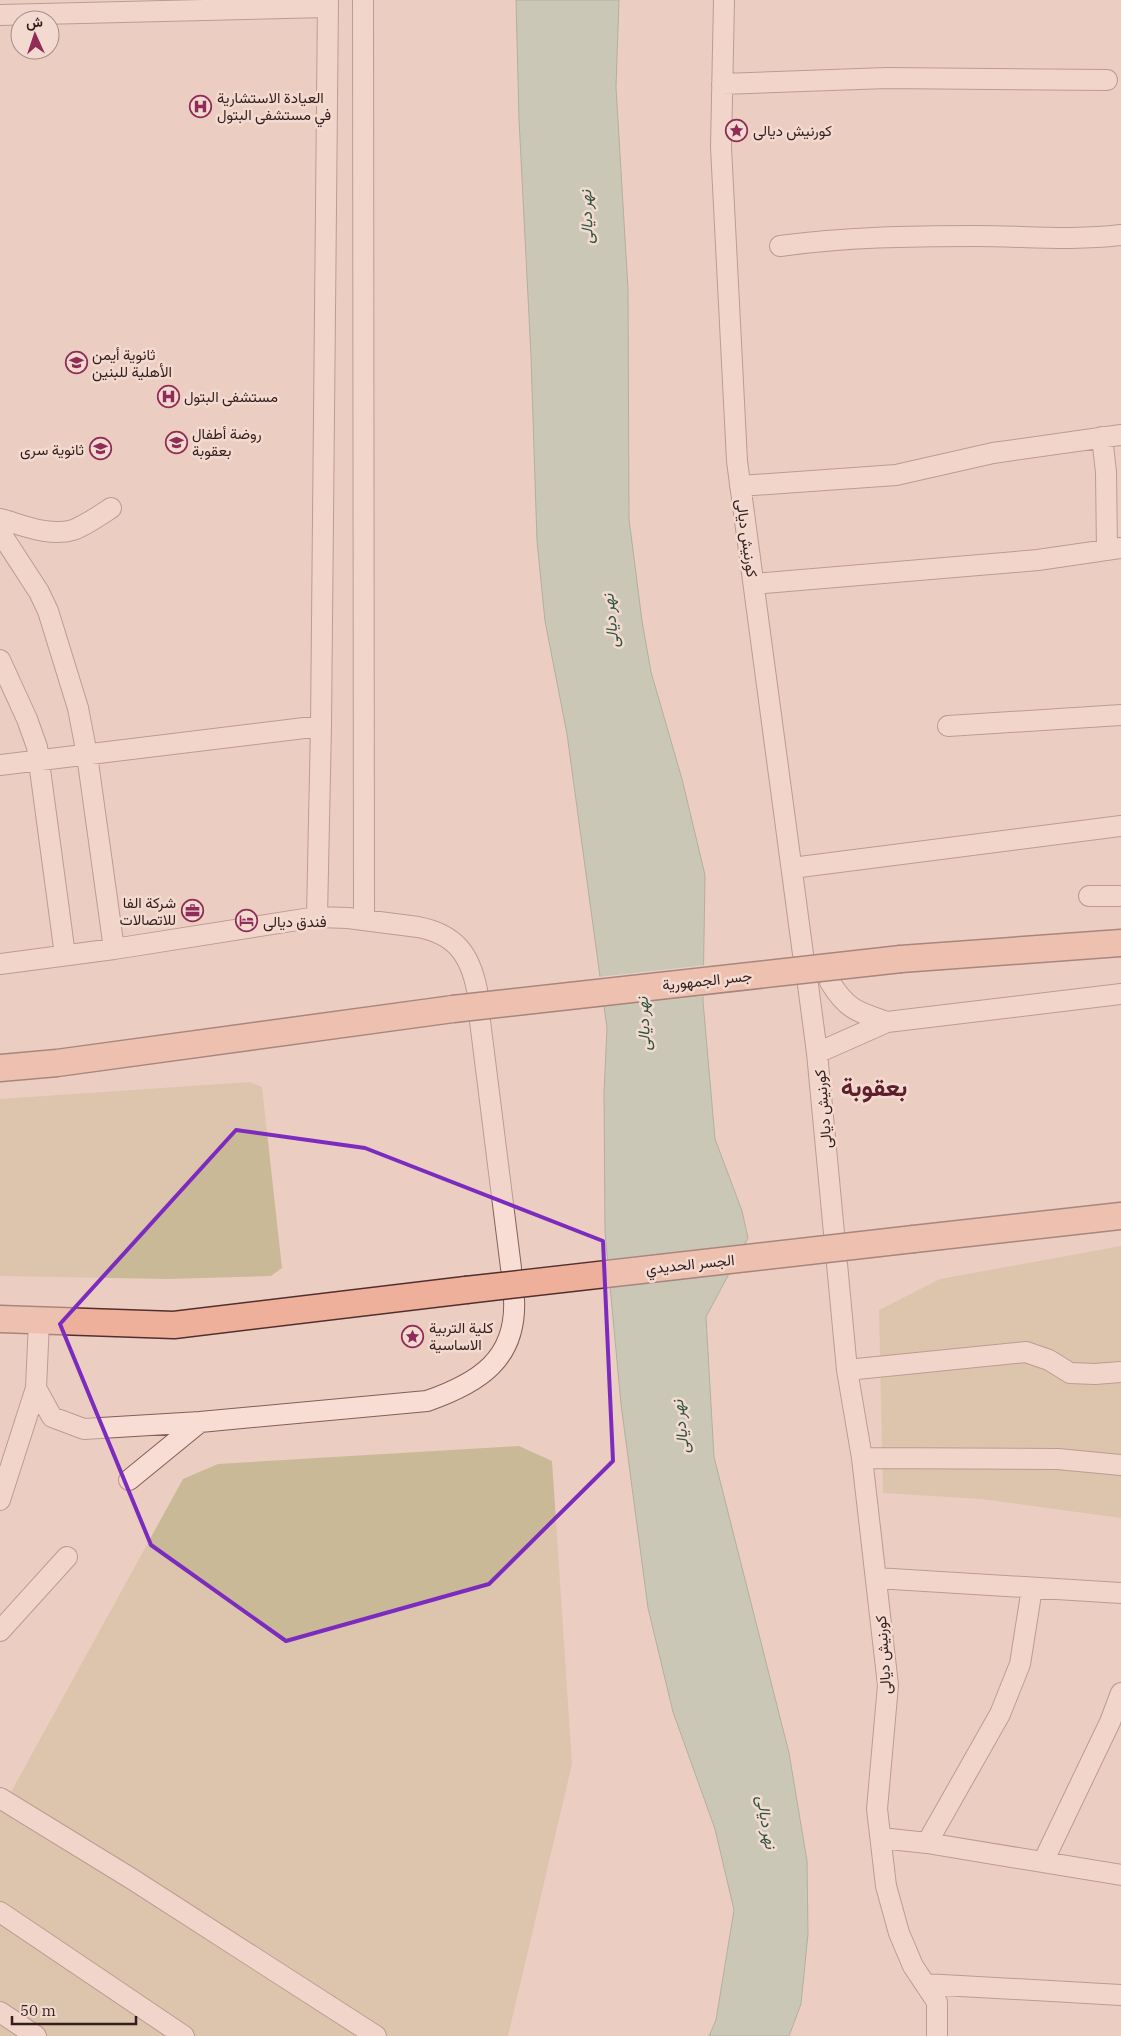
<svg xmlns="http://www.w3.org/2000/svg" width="1121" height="2036" font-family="'IBM Plex Serif',Vazirmatn,serif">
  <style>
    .green { fill: #c9b996 }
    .water { fill: #a3beab; stroke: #6b8b76 }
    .pier { fill: #eccdc1 }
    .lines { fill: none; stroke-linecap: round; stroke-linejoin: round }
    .minor-casing { stroke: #845e59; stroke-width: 22 }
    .major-casing { stroke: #522f2e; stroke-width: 29 }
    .minor { stroke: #f7ddd4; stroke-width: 20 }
    .major { stroke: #eeb09a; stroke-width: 26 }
    .major-bridge-casing { stroke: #522f2e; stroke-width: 29; stroke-linecap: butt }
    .major-bridge { stroke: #eeb09a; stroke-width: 26 }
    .marked { fill: none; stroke: #7b2cbf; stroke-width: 4; stroke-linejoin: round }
    .labels { text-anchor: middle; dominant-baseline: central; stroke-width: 5; stroke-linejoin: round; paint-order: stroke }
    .poi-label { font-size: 15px; fill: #341e1d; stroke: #f3dad0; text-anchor: start }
    .street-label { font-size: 15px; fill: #341e1d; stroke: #f3dad0 }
    .water-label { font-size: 16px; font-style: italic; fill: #2d5441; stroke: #f3dad0 }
    .town-label { font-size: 25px; font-weight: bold; fill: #5f1e2d; stroke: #f3dad0 }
  </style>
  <rect width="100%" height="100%" fill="#eccdc1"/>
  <!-- green -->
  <path class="green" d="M250,1082l12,5 20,181 -11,8 -104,3 -167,-3v-177z
    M1121,1246v272l-140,-19 -98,-6 -4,-183 61,-31z
    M519,1446l33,15 20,303 -64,272h-508v-224l183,-333 35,-15z"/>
  <!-- water -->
  <path class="water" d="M516,0h103l-3,87 12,202 1,230 13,102 9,51 31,107 23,96 -2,126 12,138 27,72 6,27 -42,79 8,140 75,296 18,108 1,73 -7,70 -12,32h-80l7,-16 18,-110 -19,-81 -42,-117 -25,-104 -27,-204 -16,-172 -1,-139 3,-65 -40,-294 -22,-113 -8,-80 -6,-185 -12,-237z"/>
  <!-- pier -->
  <path class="pier" d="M706,965l-1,31 -103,11 -4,-30z"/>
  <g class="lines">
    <defs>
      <path id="minor" d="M363,0l1,920
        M724,0l-3,147 16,314 66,493
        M0,15l327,-8
        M722,84l165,-6 220,2
        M780,246c65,-9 130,-10 196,-10 48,0 97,5 145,-1
        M1102,437l4,35 1,78
        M740,486l156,-11 97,-22 128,-18
        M0,519c23,6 49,18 73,11 13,-5 26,-14 38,-22
        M0,532l39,60 9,19 30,97 9,47 27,194
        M754,584l284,-24 83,-12
        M0,660l27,59 10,28 28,208
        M948,726l173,-11
        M0,765l321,-39
        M792,868l329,-42
        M1089,896h32
        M317,917l4,-191 7,-726
        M0,964l114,-15 203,-32 31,1 70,9c37,7 52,27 59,63
        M830,982c17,28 28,30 57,40
        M808,985l9,68 17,180
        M480,1021l31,247
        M817,1053l70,-31 234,-28
        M837,1264l10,106 15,88 26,227 -11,124 9,77 13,47 14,33 24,36v34
        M39,1321l-3,67 16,29 32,12 116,-7 227,-21c52,-18 90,-42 87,-102
        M847,1370l179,-18 23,8 21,13 25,1 26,-2
        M862,1458l196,1 63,6
        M129,1480l71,-58
        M0,1500l36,-112
        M876,1578l245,15
        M0,1631l67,-74
        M0,1798l132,81 244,157
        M881,1838l46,5 194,32
        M927,1843l73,-129 20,-50 12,-76
        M1043,1862l67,-140 11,-29
        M0,1912l184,124
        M925,1984l196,11
        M0,2012l36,24"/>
      <path id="major" d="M901,959l220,-16
        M0,1068l57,-5 396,-54
        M914,1239l207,-23
        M0,1319l174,6 292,-35"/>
    </defs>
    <!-- minor casing -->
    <use href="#minor" class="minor-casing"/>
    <!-- major casing -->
    <use href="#major" class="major-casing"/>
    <!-- minor -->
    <use href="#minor" class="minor"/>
    <!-- major -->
    <use href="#major" class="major"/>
    <defs>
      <path id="major-bridge" d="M453,1009l448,-50
        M466,1290l448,-51"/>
    </defs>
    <!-- major-bridge casing -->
    <use href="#major-bridge" class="major-bridge-casing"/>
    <!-- major-bridge -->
    <use href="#major-bridge" class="major-bridge"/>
  </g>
  <!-- marked area -->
  <path d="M0 0H1121V2036H0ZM236,1130l129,18 238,93 10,220 -124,123 -203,57 -135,-96 -91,-221z" fill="#eccdc1" fill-opacity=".55" fill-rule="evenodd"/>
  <path class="marked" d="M236,1130l129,18 238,93 10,220 -124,123 -203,57 -135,-96 -91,-221z"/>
  <!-- icons -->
  <defs>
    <symbol id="hospital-ring" viewBox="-11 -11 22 22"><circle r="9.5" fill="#f3dad0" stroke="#902c58" stroke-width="1.5"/><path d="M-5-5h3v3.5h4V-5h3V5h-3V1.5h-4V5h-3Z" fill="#902c58"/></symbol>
    <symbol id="sight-ring" viewBox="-11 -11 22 22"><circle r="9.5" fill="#f3dad0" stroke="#902c58" stroke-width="1.5"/><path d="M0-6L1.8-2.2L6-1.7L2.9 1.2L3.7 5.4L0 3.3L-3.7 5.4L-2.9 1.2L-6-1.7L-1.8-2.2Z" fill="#902c58"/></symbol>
    <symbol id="school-ring" viewBox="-11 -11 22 22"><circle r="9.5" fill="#f3dad0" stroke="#902c58" stroke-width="1.5"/><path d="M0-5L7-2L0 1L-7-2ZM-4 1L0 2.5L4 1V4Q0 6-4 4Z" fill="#902c58"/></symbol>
    <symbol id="office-ring" viewBox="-11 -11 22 22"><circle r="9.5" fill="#f3dad0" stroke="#902c58" stroke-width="1.5"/><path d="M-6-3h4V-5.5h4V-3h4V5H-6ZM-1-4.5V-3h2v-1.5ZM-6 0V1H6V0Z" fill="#902c58"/></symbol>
    <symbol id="hotel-ring" viewBox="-11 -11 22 22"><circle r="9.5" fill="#f3dad0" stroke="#902c58" stroke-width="1.5"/><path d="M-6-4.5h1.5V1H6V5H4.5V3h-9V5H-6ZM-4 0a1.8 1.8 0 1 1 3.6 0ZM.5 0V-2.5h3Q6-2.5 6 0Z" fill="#902c58"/></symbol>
  </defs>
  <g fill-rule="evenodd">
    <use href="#hospital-ring" x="188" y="94" width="25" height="25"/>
    <use href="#sight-ring" x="724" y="118" width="25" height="25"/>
    <use href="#school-ring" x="64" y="350" width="25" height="25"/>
    <use href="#hospital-ring" x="156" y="384" width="25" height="25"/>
    <use href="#school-ring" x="164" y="430" width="25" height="25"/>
    <use href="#school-ring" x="88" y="436" width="25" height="25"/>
    <use href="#office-ring" x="180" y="898" width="25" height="25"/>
    <use href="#hotel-ring" x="234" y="908" width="25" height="25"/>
    <use href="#sight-ring" x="400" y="1324" width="25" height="25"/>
  </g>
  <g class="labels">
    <!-- poi labels -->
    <g class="poi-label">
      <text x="217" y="97">العيادة الاستشارية<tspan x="217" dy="17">في مستشفى البتول</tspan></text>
      <text x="753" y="130">كورنيش ديالى</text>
      <text x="92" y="354">ثانوية أيمن<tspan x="92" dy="17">الأهلية للبنين</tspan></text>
      <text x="184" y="396">مستشفى البتول</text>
      <text x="192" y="433">روضة أطفال<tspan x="192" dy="17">بعقوبة</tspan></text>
      <text x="84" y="449" text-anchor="end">ثانوية سرى</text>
      <text x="176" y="902" text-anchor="end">شركة الفا<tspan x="176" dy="17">للاتصالات</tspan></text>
      <text x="263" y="921">فندق ديالى</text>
      <text x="429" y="1327">كلية التربية<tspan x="429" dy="17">الاساسية</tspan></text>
    </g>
    <!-- street labels -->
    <g class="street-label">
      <text transform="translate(747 538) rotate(82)">كورنيش ديالى</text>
      <text transform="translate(707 980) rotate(-6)">جسر الجمهورية</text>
      <text transform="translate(823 1109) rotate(-95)">كورنيش ديالى</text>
      <text transform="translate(690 1264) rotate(-6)">الجسر الحديدي</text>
      <text transform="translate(883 1655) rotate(-94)">كورنيش ديالى</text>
    </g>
    <!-- water labels -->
    <g class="water-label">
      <text transform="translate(586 217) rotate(-92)">نهر ديالى</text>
      <text transform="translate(610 621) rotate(-96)">نهر ديالى</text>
      <text transform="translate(643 1024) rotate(-93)">نهر ديالى</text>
      <text transform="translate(680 1427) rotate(-97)">نهر ديالى</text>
      <text transform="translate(767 1822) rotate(80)">نهر ديالى</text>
    </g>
    <!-- town labels -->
    <g class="town-label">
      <text x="874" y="1086">بعقوبة</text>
    </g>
  </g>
  <!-- north arrow -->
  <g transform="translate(35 35) rotate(357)"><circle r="24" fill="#f3dad0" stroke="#a78f88"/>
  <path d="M0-4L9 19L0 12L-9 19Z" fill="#902c58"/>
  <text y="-8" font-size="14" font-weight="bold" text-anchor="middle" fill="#341e1d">ش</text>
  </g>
  <!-- scale -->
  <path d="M12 2016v8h124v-8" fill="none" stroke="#341e1d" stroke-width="2.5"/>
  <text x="20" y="2016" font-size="15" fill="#341e1d" stroke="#f3dad0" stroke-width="4" paint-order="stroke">50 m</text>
</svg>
